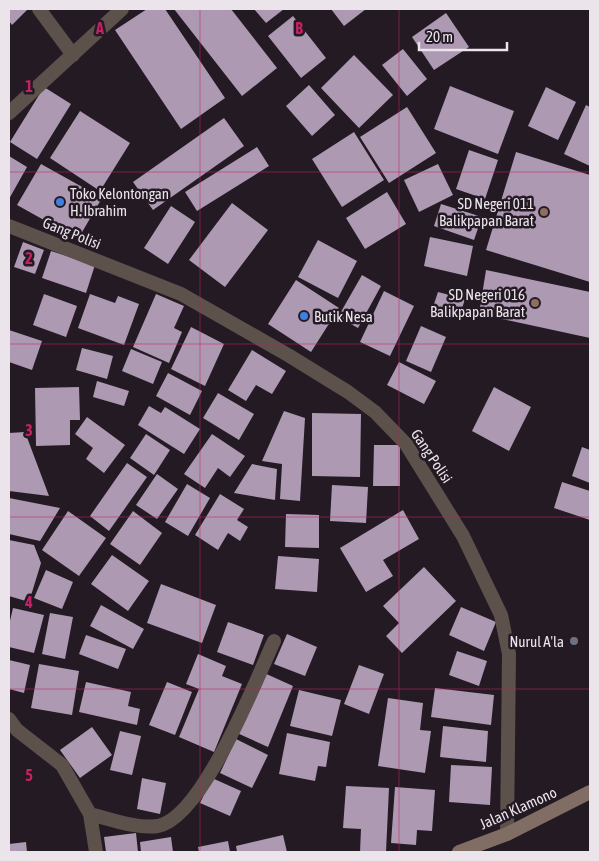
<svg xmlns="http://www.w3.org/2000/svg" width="599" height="861" font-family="'Asap Condensed',sans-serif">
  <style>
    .building { fill: #ad99b2 }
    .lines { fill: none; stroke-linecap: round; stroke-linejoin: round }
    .minor { stroke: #5c514b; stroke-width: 14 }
    .secondary { stroke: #806d63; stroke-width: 14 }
    .grid { fill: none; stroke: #c42262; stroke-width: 1; stroke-opacity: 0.55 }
    .shop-dot { fill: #3f7fe0; stroke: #241a24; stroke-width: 2 }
    .education-dot { fill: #8d6e63; stroke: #241a24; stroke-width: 2 }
    .worship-dot { fill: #6b7280; stroke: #241a24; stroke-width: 2 }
    .labels { text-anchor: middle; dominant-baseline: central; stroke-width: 5; stroke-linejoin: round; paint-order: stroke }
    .poi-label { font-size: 15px; fill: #ebe4eb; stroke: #241a24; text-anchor: end }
    .street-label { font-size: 15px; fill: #ebe4eb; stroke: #241a24 }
    .grid-label { font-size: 16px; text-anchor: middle; font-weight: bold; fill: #c42262; stroke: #241a24; stroke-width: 5; stroke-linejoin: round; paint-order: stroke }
  </style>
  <rect width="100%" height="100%" fill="#241a24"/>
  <!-- building -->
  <path class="building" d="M9,9h19l-16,16 -3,-4z
    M147,9h18l60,89 -44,31 -66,-99z
    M174,9h57l46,59 -35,28z
    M254,9h30l-18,14z
    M331,9h35l-22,17z
    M446,13l23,34 -35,23 -22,-33z
    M293,16l33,42 -25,20 -33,-42z
    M403,49l24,30 -20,17 -25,-31z
    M354,55l39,40 -34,33 -38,-40z
    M309,85l26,30 -23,21 -26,-30z
    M450,86l64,25 -16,43 -64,-25z
    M44,87l27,17 -34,55 -27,-17z
    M546,87l30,15 -18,38 -30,-14z
    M586,105l4,2v59l-26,-12z
    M407,107l29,46 -47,30 -29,-46z
    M80,111l50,32 -30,48 -50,-33z
    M224,118l20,28 -91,64 -20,-28z
    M354,132l30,48 -42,27 -30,-48z
    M257,147l12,19 -72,45 -12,-19z
    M469,150l29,10 -13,39 -29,-10z
    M516,152l74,23v107l-104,-32z
    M9,156l18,11 -18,32z
    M41,164l61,34 -24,41 -61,-34z
    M438,164l15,31 -34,17 -15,-32z
    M387,192l19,32 -41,25 -19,-31z
    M232,203l36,27 -43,57 -36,-27z
    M441,204l41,13 -8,23 -40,-14z
    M171,206l24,16 -27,42 -24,-16z
    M430,237l43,9 -6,30 -43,-10z
    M318,240l39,21 -19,37 -40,-21z
    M23,242l21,8 -9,24 -21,-7z
    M51,251l44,14 -9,28 -44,-15z
    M486,270l104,22v46l-111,-24z
    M362,275l19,11 -23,42 -20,-11z
    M296,280l43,28 -28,44 -43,-28z
    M384,291l30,15 -24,50 -30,-14z
    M438,292l27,7 -6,19 -27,-8z
    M44,294l33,12 -11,31 -33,-12z
    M90,294l25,9 3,-7 21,8 -15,41 -46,-17z
    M156,294l28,12 -10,22 8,4 -13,31 -36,-16z
    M421,326l25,11 -15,35 -25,-11z
    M191,327l33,17 -19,42 -34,-17z
    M9,330l33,11 -10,29 -23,-8z
    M82,348l31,8 -6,23 -31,-9z
    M131,349l31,13 -9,22 -31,-13z
    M252,350l34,21 -14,23 -16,-9 -10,16 -18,-11z
    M399,362l37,19 -12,23 -37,-19z
    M168,373l34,18 -12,24 -34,-19z
    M97,381l32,10 -5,15 -31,-9z
    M79,387l1,33h-10v25l-34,1 -1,-58z
    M494,387l37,20 -22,44 -37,-20z
    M218,393l36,21 -15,26 -36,-22z
    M149,406l12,7 4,-6 35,22 -16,25 -46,-29z
    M284,411l21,7 -5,83 -20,-2 2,-35 -20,-3z
    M312,413l49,1 -1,63 -48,-1z
    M87,417l38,28 -21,28 -18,-14 7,-11 -18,-14z
    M25,432l24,64 -40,-5v-58z
    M146,434l24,16 -16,25 -24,-17z
    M212,434l33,22 -15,21 -12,-9 -13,20 -21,-14z
    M374,445h26v41h-27z
    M582,447l8,3v33l-18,-7z
    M127,463l20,14 -38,54 -19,-15z
    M252,464l25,5 -2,31 -41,-7z
    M157,474l21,15 -21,30 -21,-14z
    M562,482l28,9v29l-36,-12z
    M187,484l23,14 -22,38 -23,-14z
    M332,485l36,2 -2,36 -36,-2z
    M220,494l24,15 -7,11 11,7 -8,14 -12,-8 -10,17 -23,-15z
    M9,498l51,10 -20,33 -31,-7z
    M403,510l16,29 -36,21 10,16 -27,16 -26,-44z
    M68,511l38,27 -27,38 -37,-26z
    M133,511l29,22 -22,32 -30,-21z
    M286,514l33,1v33l-34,-1z
    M9,540l25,5 7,18 -12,39 -20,-6z
    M112,555l37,26 -21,30 -37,-27z
    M278,556l41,3 -2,33 -42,-3z
    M424,567l32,34 -54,52 -16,-17 13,-13 -16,-17z
    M46,570l27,12 -11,27 -28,-11z
    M161,584l55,21 -14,38 -55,-20z
    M101,605l43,24 -11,20 -43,-23z
    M461,607l35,15 -12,29 -35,-16z
    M13,608l31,7 -10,38 -25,-6v-22z
    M50,613l23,4 -8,42 -23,-5z
    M228,622l36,13 -11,30 -36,-13z
    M287,634l30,13 -12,29 -31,-12z
    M86,635l40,14 -8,20 -39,-15z
    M457,651l30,10 -8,25 -30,-11z
    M198,654l28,12 -4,10 20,8 -28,68 -35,-15 20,-48 -13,-5z
    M9,660l21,5 -6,28 -15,-4z
    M39,664l40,7 -7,44 -41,-7z
    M359,665l25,9 -15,40 -25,-10z
    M262,672l31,14 -25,61 -31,-14z
    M86,682l45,10 -3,14 12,3 -3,16 -58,-13z
    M167,682l25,10 -17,43 -26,-10z
    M435,688l59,7 -3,30 -60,-8z
    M299,690l42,10 -9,36 -42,-10z
    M388,698l35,5 -3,27 11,1 -6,42 -47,-7z
    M443,726l45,5 -2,31 -46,-5z
    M92,727l20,28 -32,23 -20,-28z
    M120,731l21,5 -9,39 -22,-5z
    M287,733l43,9 -4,25 -8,-1 -3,15 -36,-7z
    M236,739l32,16 -16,33 -32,-15z
    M451,765l41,2 -2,38 -41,-3z
    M142,778l24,5 -6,31 -23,-5z
    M212,778l29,13 -11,25 -30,-13z
    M346,786l43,2 -3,64h-26l1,-23 -18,-1z
    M395,787l40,3 -3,41 -15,-1 -1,15 -25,-2z
    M136,833l2,19h-32l-2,-15z
    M283,835l4,17h-50l-1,-6z
    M171,837l2,15h-32l-1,-10z
    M228,841l2,11h-31l-1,-5z
    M26,842l1,10h-18v-8z"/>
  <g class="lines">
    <!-- minor -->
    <path class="minor" d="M39,9l34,46
      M9,113l113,-104
      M9,226l172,68 107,61 60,37 27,20 31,32 57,92 38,79 8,39 -2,180
      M9,719l8,11 45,35 28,49 6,38
      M90,814c20,5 47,15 68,12 45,-9 97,-144 116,-185"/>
    <!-- secondary -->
    <path class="secondary" d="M459,852l48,-18 83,-42"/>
  </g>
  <!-- grid -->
  <path class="grid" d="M200,9v843M399,9v843M9,172h581M9,344h581M9,517h581M9,689h581"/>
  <!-- markers -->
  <g class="shop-dot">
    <circle cx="60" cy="202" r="5"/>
    <circle cx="304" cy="316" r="5"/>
  </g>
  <g class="education-dot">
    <circle cx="544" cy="212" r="5"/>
    <circle cx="535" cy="303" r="5"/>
  </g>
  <circle class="worship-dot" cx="574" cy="641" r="5"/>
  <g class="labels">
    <!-- poi labels -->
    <g class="poi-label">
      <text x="70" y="193" text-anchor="start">Toko Kelontongan<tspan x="70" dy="17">H. Ibrahim</tspan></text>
      <text x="534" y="203">SD Negeri 011<tspan x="534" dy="17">Balikpapan Barat</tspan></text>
      <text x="525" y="294">SD Negeri 016<tspan x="525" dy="17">Balikpapan Barat</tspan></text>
      <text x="314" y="316" text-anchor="start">Butik Nesa</text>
      <text x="564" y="641">Nurul A'la</text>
    </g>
    <!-- street labels -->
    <g class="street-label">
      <text transform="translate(72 233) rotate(22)">Gang Polisi</text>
      <text transform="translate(432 456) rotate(56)">Gang Polisi</text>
      <text transform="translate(518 808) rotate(-24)">Jalan Klamono</text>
    </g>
  </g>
  <g class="grid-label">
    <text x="100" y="34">A</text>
    <text x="299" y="34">B</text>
    <text x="29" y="92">1</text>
    <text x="29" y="264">2</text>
    <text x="29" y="436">3</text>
    <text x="29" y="608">4</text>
    <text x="29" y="781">5</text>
  </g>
  <!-- border -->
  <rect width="599" height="861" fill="none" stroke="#ebe4eb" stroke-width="20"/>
  <!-- scale -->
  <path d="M419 42v8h88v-8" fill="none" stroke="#ebe4eb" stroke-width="2.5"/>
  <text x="426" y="42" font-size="15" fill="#ebe4eb" stroke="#241a24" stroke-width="4" paint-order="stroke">20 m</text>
</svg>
